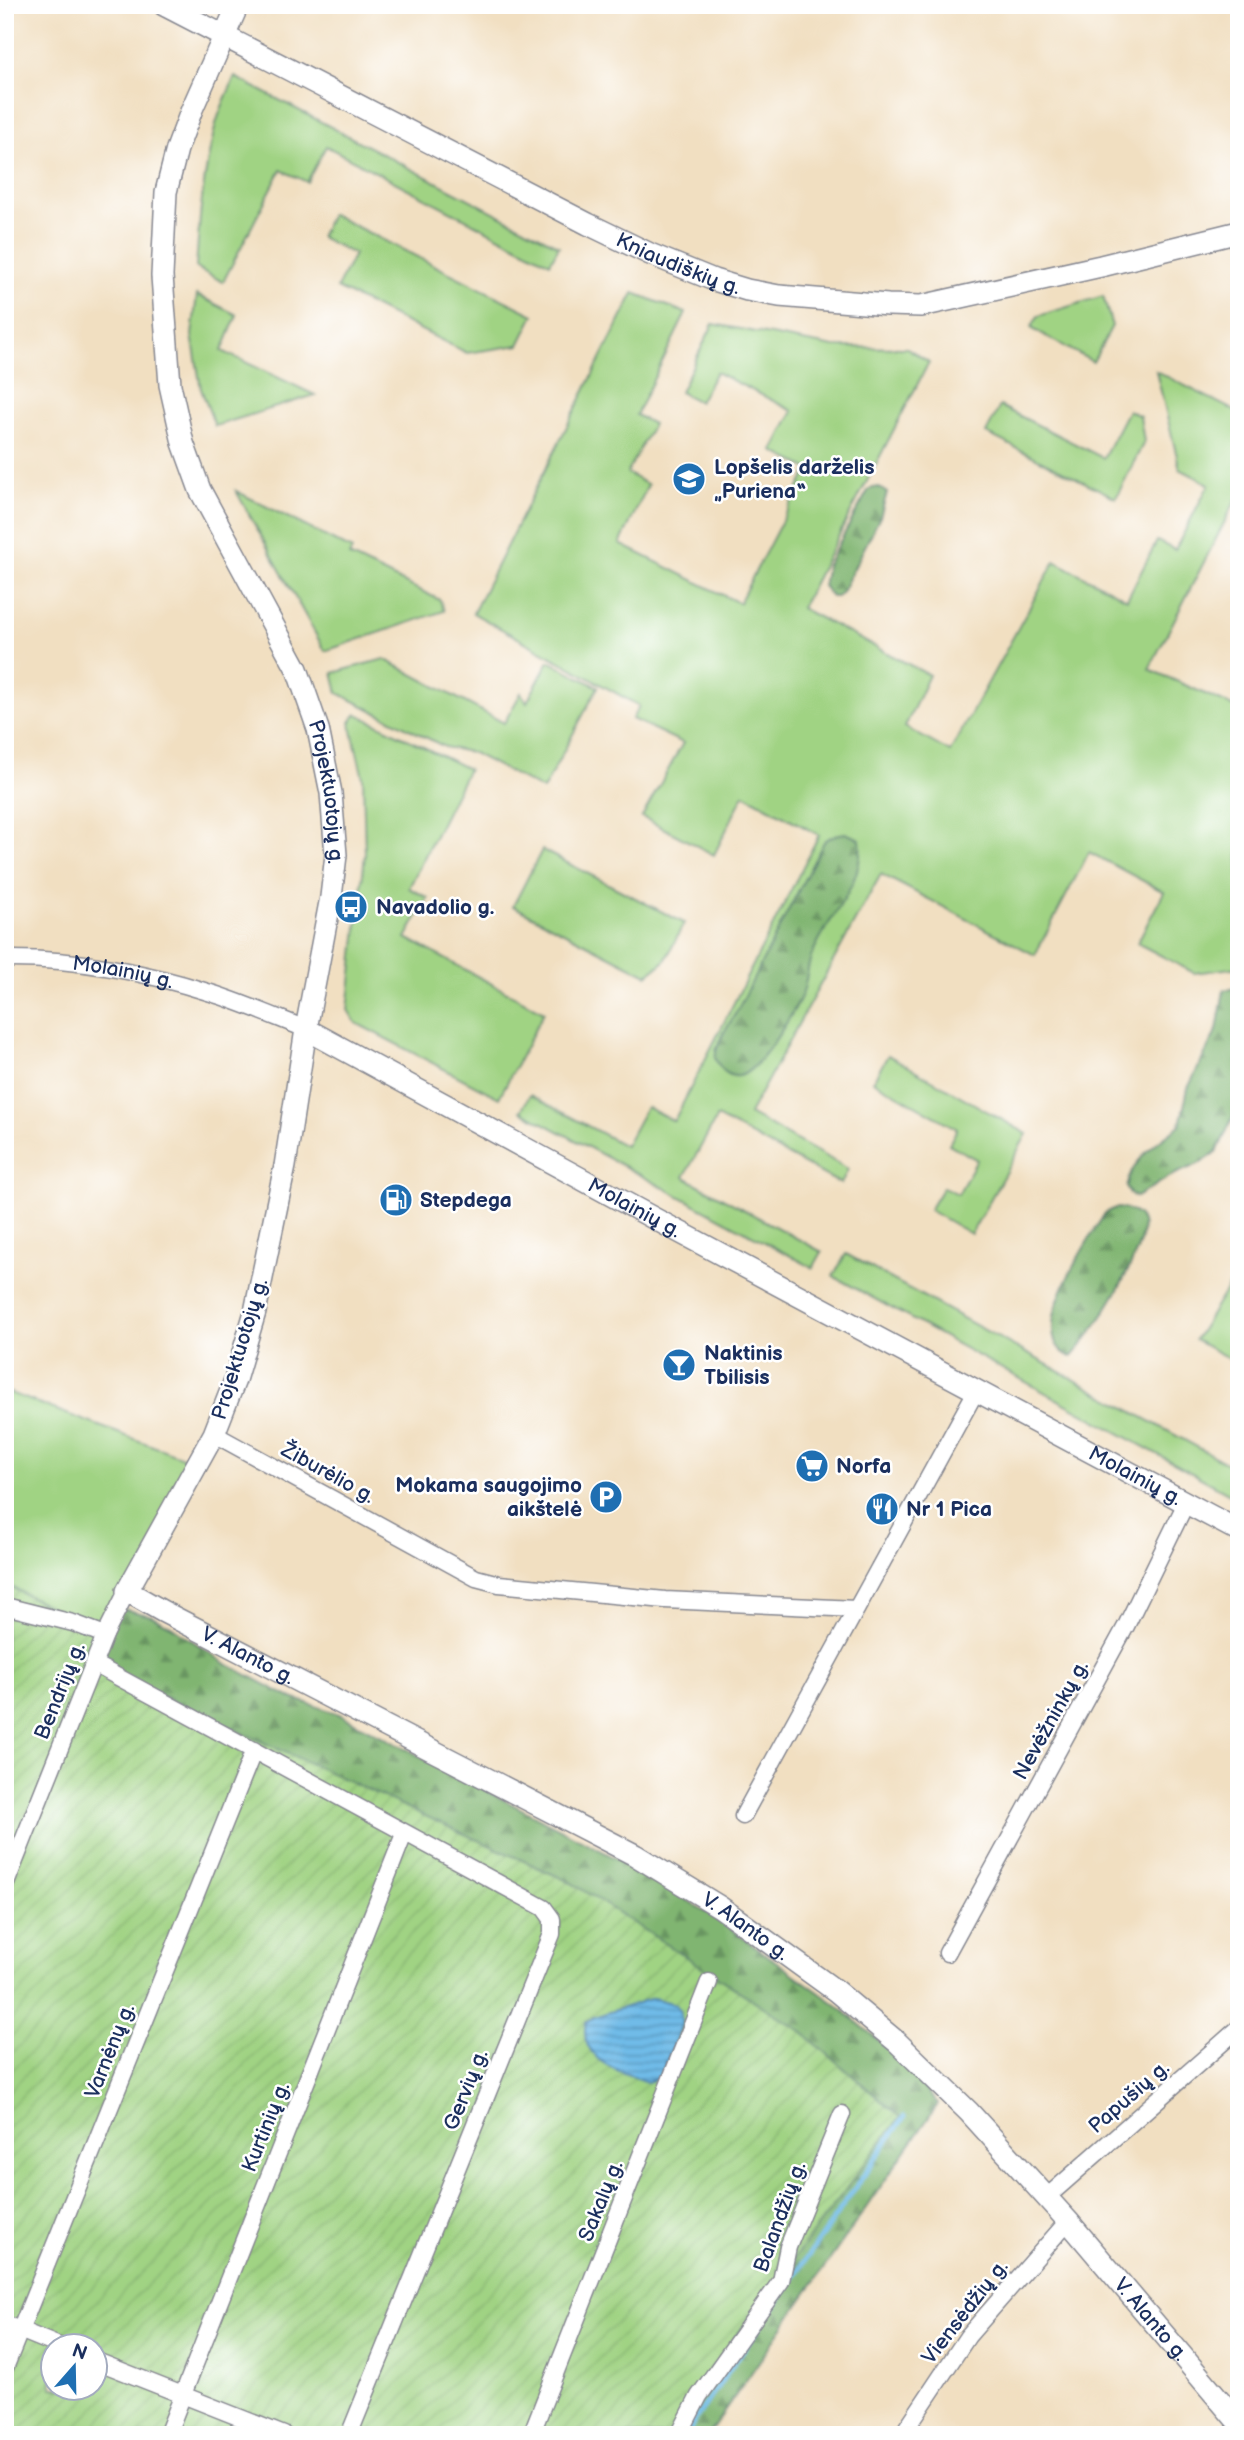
<svg xmlns="http://www.w3.org/2000/svg" width="1244" height="2440" font-family="'Balsamiq Sans',sans-serif">
  <style>
    .grass { fill: #a0d383; stroke: #5e8170; stroke-width: 2 }
    .forest { fill: url(#forest-firs); stroke: #4e7268; stroke-width: 2 }
    .garden { fill: url(#garden-furrows); stroke: #5e8170; stroke-width: 2; fill-rule: evenodd }
    .water { fill: url(#water-rules); stroke: #4575a3; stroke-width: 2 }
    .lines { fill: none; stroke-linecap: round; stroke-linejoin: round }
    .stream { stroke: #6fbbe8; stroke-width: 5 }
    .street-casing { stroke: #868790; stroke-width: 19 }
    .secondary-casing { stroke: #868790; stroke-width: 24 }
    .street { stroke: #fff; stroke-width: 16 }
    .secondary { stroke: #fff; stroke-width: 21 }
    .labels { text-anchor: middle; dominant-baseline: central; stroke-width: 5; stroke-linejoin: round; paint-order: stroke }
    .street-label { font-size: 21px; fill: #1b2f5e; stroke: #fff }
    .poi-label { font-size: 21px; font-weight: bold; fill: #1b2f5e; stroke: #fff; text-anchor: start }
  </style>
  <defs>
    <pattern id="forest-firs" width="22" height="20" patternUnits="userSpaceOnUse" patternTransform="scale(1.75)"><rect width="22" height="20" fill="#80b571"/><path d="M5 1l3.5 6h-7zM16 11l3.5 6h-7z" fill="#689460"/></pattern>
    <pattern id="garden-furrows" width="10" height="10" patternUnits="userSpaceOnUse" patternTransform="scale(1.75)"><rect width="10" height="10" fill="#a0d383"/><path d="M-1 1l2-2M0 10L10 0M9 11l2-2" fill="none" stroke="#89b574"/></pattern>
    <pattern id="water-rules" width="6" height="5" patternUnits="userSpaceOnUse" patternTransform="scale(1.75)"><rect width="6" height="5" fill="#6fbbe8"/><path d="M0 2.5h6" fill="none" stroke="#5a98bf"/></pattern>
  </defs>
  <rect width="100%" height="100%" fill="#fff"/>
  <filter id="ink" filterUnits="userSpaceOnUse"><feTurbulence type="fractalNoise" baseFrequency=".0143" numOctaves="2"/><feDisplacementMap in="SourceGraphic" scale="14" xChannelSelector="R" yChannelSelector="G"/><feConvolveMatrix kernelMatrix="1 2 1 2 8 2 1 2 1" color-interpolation-filters="sRGB"/></filter>
  <filter id="wash" filterUnits="userSpaceOnUse"><feTurbulence type="fractalNoise" baseFrequency=".00686" numOctaves="4" result="noise"/><feDisplacementMap in="SourceGraphic" scale="28" xChannelSelector="R" yChannelSelector="G"/><feGaussianBlur stdDeviation="1.57" result="paint"/><feColorMatrix in="noise" values="0 0 0 0 0 0 0 0 0 0 0 0 0 0 0 0 0 1.4 0 .05"/><feComposite in="paint" operator="in"/></filter>
  <g filter="url(#wash)">
    <rect width="100%" height="100%" fill="#f1dfc1"/>
    <!-- grass -->
    <path class="grass" d="M235,77l324,169 -9,17 -224,-117 -19,36 -26,-12 -58,112 -27,-14c3,-47 7,-94 19,-140 4,-18 13,-35 20,-51z
      M331,214l203,101 -15,30 -52,8 -130,-65 17,-34 -34,-17z
      M634,293l52,20 -50,102 17,9 -26,49 21,12 -28,59 119,59 70,-134 -36,-18 20,-40 -77,-39 -17,30 -19,-10 33,-68 121,23 73,1 22,14 -128,246 128,67 -24,52 45,25 105,-191 72,38 30,-58 18,9 34,-66 -29,-15 -24,-98 83,42v81l-90,175 90,40v258l-45,6 -57,-30 27,-51 -75,-40 -54,103 -154,-81 -132,240 99,55 -7,15 -124,-67 -33,60 138,75 -9,16 -292,-157 9,-16 95,51 21,-39 28,14 145,-286 -75,-41 -30,61 -72,-38 41,-74 -51,-24 7,-13 -166,-93z
      M197,295l40,20 -15,36 93,44 -100,31 -14,-37 -9,-54z
      M1103,296l9,30 -19,36 -62,-34 7,-12z
      M1000,406l103,52 25,-48 12,6 4,26 -28,56 -130,-65z
      M236,491l116,59 -3,6 91,44 4,11 -119,40z
      M384,659l120,64 17,-30 6,9 22,-41 49,26 -55,103 -70,-37 -28,-6 -107,-54 -5,-20z
      M357,714l111,55 -59,119 19,10 -22,40 138,74 -45,86 -143,-75 -8,-13 17,-156 -2,-76 -13,-56z
      M542,850l142,73 -19,38 -18,14 -134,-69z
      M888,1055l139,79 -56,100 -42,-24 14,-23 15,7 19,-34 -28,-16 8,-15 -84,-48z
      M846,1254l393,216v29l-406,-223z
      M1239,1269v95l-44,-24z
      M5,1391l194,72 -94,172 -100,-51z"/>
    <!-- forest -->
    <path class="forest" d="M878,487l9,6 -7,24 -38,75 -5,5h-5l-9,-11 4,-21 42,-76z
      M845,833l15,6c5,47 -32,76 -48,116 -5,12 -5,25 -9,37 -6,17 -46,82 -64,84 -11,2 -20,-9 -24,-18 2,-20 14,-32 23,-49 29,-56 57,-113 87,-169l10,-5z
      M1239,988v108l-3,14 -18,40 -15,12 -32,14 -35,21 -6,-3 -4,-7c7,-29 31,-45 54,-62l8,-37 29,-58 7,-40z
      M1115,1208c10,0 24,3 27,14 7,24 -52,119 -71,135 -50,-21 17,-115 34,-144z
      M119,1608l33,8 19,10 52,36 66,35 50,17 298,155 74,46 123,88 61,51 43,50 -230,331h-36l11,-29 -589,-742z"/>
    <!-- garden -->
    <path class="garden" d="M5,1584l100,51 -11,30 476,217 231,149 99,86 -217,289 -11,29h-667zM52,2346h42v42h-42z"/>
    <!-- water -->
    <path class="water" d="M653,1998l22,6 5,6 2,14 -19,46 -6,9 -10,3c-28,-12 -69,-20 -61,-59l8,-6z"/>
    <g class="lines">
      <!-- stream -->
      <path class="stream" d="M688,2435l6,-14 210,-304"/>
    </g>
  </g>
  <g filter="url(#ink)">
    <g class="lines">
      <defs>
        <g id="street">
          <path id="s1" d="M5,959c68,-1 141,13 206,34 32,10 64,24 95,36"/>
          <path d="M214,1434l262,144 23,6 166,16 191,9"/>
          <path d="M5,1606l68,17 32,12"/>
          <path d="M94,1664l450,244 8,11v15l-203,501"/>
          <path d="M743,1816l233,-425"/>
          <path d="M5,1886l100,-251 22,-44"/>
          <path d="M947,1953l179,-327 60,-123"/>
          <path d="M1047,2197l192,-169"/>
          <path d="M5,2324l54,22"/>
          <path d="M94,2360l190,75"/>
          <path d="M5,2368l249,-618"/>
          <path d="M167,2435l237,-601"/>
          <path d="M531,2435l178,-453"/>
          <path d="M679,2435l20,-39 82,-115 7,-34 54,-133"/>
          <path d="M902,2435l66,-99 100,-115"/>
        </g>
        <g id="secondary">
          <path id="s2" d="M164,5l424,219 62,30 64,26 33,10 32,6 109,9 33,1 180,-40 138,-34"/>
          <path id="s3" d="M238,5l-46,104 -15,40 -11,43 -4,84 8,109 13,58 17,47 97,179 21,60 13,64 5,62 -5,42 -25,132 -21,137 -30,146 -20,68 -21,54 -87,157 35,20 473,244 85,52 116,84 61,51 72,70 99,109 171,202"/>
          <path id="s4" d="M306,1029l351,191 582,311"/>
        </g>
      </defs>
      <!-- street casing -->
      <use href="#street" class="street-casing"/>
      <!-- secondary casing -->
      <use href="#secondary" class="secondary-casing"/>
      <!-- street -->
      <use href="#street" class="street"/>
      <!-- secondary -->
      <use href="#secondary" class="secondary"/>
    </g>
  </g>
  <!-- icons -->
  <defs>
    <symbol id="school-disc" viewBox="-11 -11 22 22"><circle r="9.5" fill="#1f6fb2" stroke="#fff"/><path d="M0-5L7-2L0 1L-7-2ZM-4 1L0 2.5L4 1V4Q0 6-4 4Z" fill="#fff"/></symbol>
    <symbol id="bus-disc" viewBox="-11 -11 22 22"><circle r="9.5" fill="#1f6fb2" stroke="#fff"/><path d="M-5-6H5V4H4V6H2V4H-2V6H-4V4H-5ZM-3.5-4V0h7V-4ZM-3.5 1.2v1.5H-2V1.2ZM2 1.2v1.5H3.5V1.2Z" fill="#fff"/></symbol>
    <symbol id="fuel-disc" viewBox="-11 -11 22 22"><circle r="9.5" fill="#1f6fb2" stroke="#fff"/><path d="M-5.5-6h7V0h2V4h1.3V-2.5L3-4.5l.8-.8L6-3V5H2.5V1h-1V6h-7ZM-4.2-4.7v3.2H.2V-4.7Z" fill="#fff"/></symbol>
    <symbol id="bar-disc" viewBox="-11 -11 22 22"><circle r="9.5" fill="#1f6fb2" stroke="#fff"/><path d="M-6-5H6L.8 .8V4.5H3.5V6h-7V4.5H-.8V.8Z" fill="#fff"/></symbol>
    <symbol id="supermarket-disc" viewBox="-11 -11 22 22"><circle r="9.5" fill="#1f6fb2" stroke="#fff"/><path d="M-6-5.5h2.5l.6 2H6L4.5 2H-2.5L-4.4-4H-6ZM-1.5 3.2a1.3 1.3 0 1 0 .1 0ZM3 3.2a1.3 1.3 0 1 0 .1 0Z" fill="#fff"/></symbol>
    <symbol id="parking-disc" viewBox="-11 -11 22 22"><circle r="9.5" fill="#1f6fb2" stroke="#fff"/><path d="M-3.5-5.5H1a3.5 3.5 0 0 1 0 7H-1V5.5H-3.5ZM-1-3.4V-.6H.8a1.4 1.4 0 0 0 0-2.8Z" fill="#fff"/></symbol>
    <symbol id="restaurant-disc" viewBox="-11 -11 22 22"><circle r="9.5" fill="#1f6fb2" stroke="#fff"/><path d="M-5-6h1v4h1v-4h1v4h1v-4h1v5L-1.5 .5V6h-2V.5L-5-1ZM5-6V6H3V1.5H1.5Q1.5-4 5-6Z" fill="#fff"/></symbol>
  </defs>
  <g fill-rule="evenodd">
    <use href="#school-disc" x="670" y="460" width="38" height="38"/>
    <use href="#bus-disc" x="332" y="888" width="38" height="38"/>
    <use href="#fuel-disc" x="377" y="1181" width="38" height="38"/>
    <use href="#bar-disc" x="660" y="1346" width="38" height="38"/>
    <use href="#supermarket-disc" x="793" y="1447" width="38" height="38"/>
    <use href="#parking-disc" x="587" y="1478" width="38" height="38"/>
    <use href="#restaurant-disc" x="863" y="1490" width="38" height="38"/>
  </g>
  <g class="labels">
    <!-- street labels -->
    <g class="street-label">
      <text stroke="none"><textPath href="#s2" startOffset="576">Kniaudiškių g.</textPath></text>
      <text stroke="none"><textPath href="#s3" startOffset="835">Projektuotojų g.</textPath></text>
      <text stroke="none"><textPath href="#s1" startOffset="119">Molainių g.</textPath></text>
      <text stroke="none"><textPath href="#s4" startOffset="374">Molainių g.</textPath></text>
      <text transform="translate(240 1349) rotate(-73)">Projektuotojų g.</text>
      <text transform="translate(328 1473) rotate(29)">Žiburėlio g.</text>
      <text stroke="none"><textPath href="#s4" startOffset="942">Molainių g.</textPath></text>
      <text stroke="none"><textPath href="#s3" startOffset="1808">V. Alanto g.</textPath></text>
      <text transform="translate(60 1691) rotate(-68)">Bendrijų g.</text>
      <text transform="translate(1051 1720) rotate(-61)">Nevėžninkų g.</text>
      <text stroke="none"><textPath href="#s3" startOffset="2375">V. Alanto g.</textPath></text>
      <text transform="translate(110 2051) rotate(-68)">Varnėnų g.</text>
      <text transform="translate(466 2090) rotate(-68)">Gervių g.</text>
      <text transform="translate(1129 2097) rotate(-41)">Papušių g.</text>
      <text transform="translate(266 2127) rotate(-68)">Kurtinių g.</text>
      <text transform="translate(601 2201) rotate(-68)">Sakalų g.</text>
      <text transform="translate(780 2217) rotate(-70)">Balandžių g.</text>
      <text transform="translate(965 2312) rotate(-52)">Viensėdžių g.</text>
      <text stroke="none"><textPath href="#s3" startOffset="2942">V. Alanto g.</textPath></text>
    </g>
    <!-- poi labels -->
    <g class="poi-label">
      <text x="714" y="467">Lopšelis darželis<tspan x="714" dy="24">„Puriena“</tspan></text>
      <text x="376" y="907">Navadolio g.</text>
      <text x="420" y="1200">Stepdega</text>
      <text x="704" y="1353">Naktinis<tspan x="704" dy="24">Tbilisis</tspan></text>
      <text x="836" y="1466">Norfa</text>
      <text x="582" y="1485" text-anchor="end">Mokama saugojimo<tspan x="582" dy="24">aikštelė</tspan></text>
      <text x="906" y="1509">Nr 1 Pica</text>
    </g>
  </g>
  <!-- margin -->
  <rect width="1244" height="2440" fill="none" stroke="#fff" stroke-width="28"/>
  <!-- north arrow -->
  <g transform="translate(74 2367) rotate(20)"><circle r="33" fill="#ffffff" stroke="#a4acbf" stroke-width="2"/>
  <path d="M0-5L12 26L0 18L-12 26Z" fill="#1f6fb2"/>
  <text y="-10" font-size="19" font-weight="bold" text-anchor="middle" fill="#1b2f5e">N</text>
  </g>
</svg>
